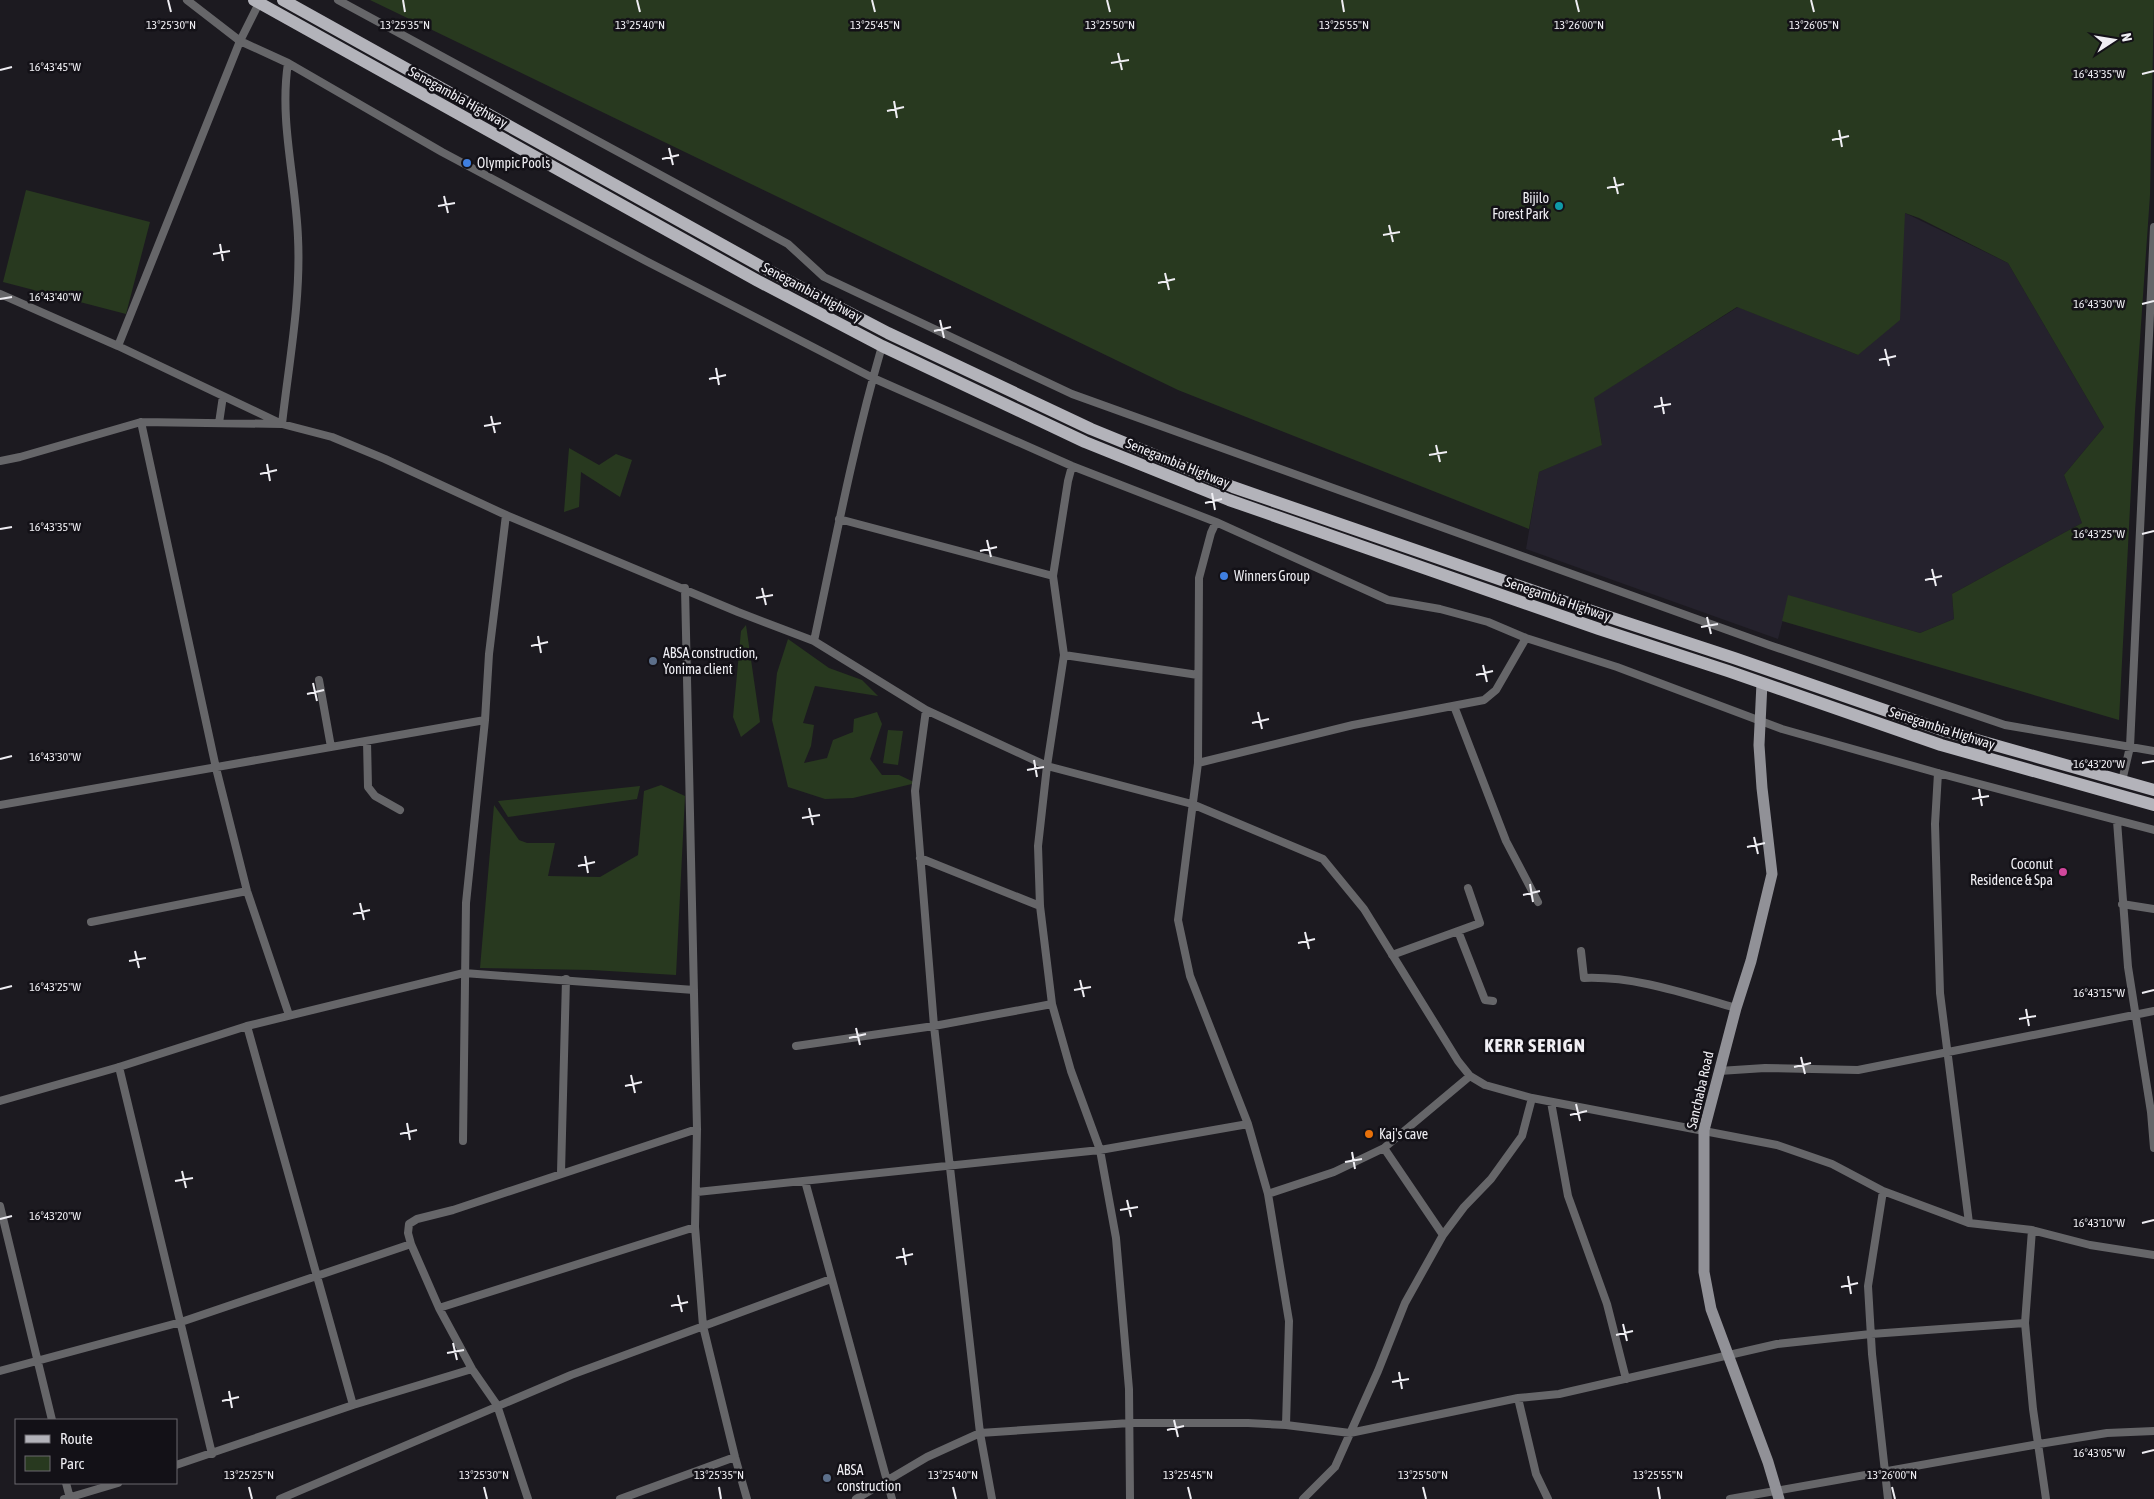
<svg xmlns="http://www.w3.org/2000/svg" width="2154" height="1499" font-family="'Asap Condensed',sans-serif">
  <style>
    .built { fill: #25222d }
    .green { fill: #28391f }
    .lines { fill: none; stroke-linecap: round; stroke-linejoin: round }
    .street { stroke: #666669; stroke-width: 8 }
    .secondary { stroke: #919197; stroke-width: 11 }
    .primary { stroke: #b3b3ba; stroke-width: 12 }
    .ticks { fill: none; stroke: #efeef3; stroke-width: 2 }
    .shop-dot { fill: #3f7fe0; stroke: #131117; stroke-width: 2 }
    .culture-dot { fill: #0f9aa8; stroke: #131117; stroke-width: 2 }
    .service-dot { fill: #5c6f8a; stroke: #131117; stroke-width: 2 }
    .hotel-dot { fill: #d1479c; stroke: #131117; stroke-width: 2 }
    .food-dot { fill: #e8710a; stroke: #131117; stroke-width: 2 }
    .labels { text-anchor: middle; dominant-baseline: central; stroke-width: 5; stroke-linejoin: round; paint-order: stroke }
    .street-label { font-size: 14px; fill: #efeef3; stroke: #131117 }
    .poi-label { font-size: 14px; fill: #efeef3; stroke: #131117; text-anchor: start }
    .district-label { font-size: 19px; font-weight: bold; letter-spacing: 1px; fill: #efeef3; stroke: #131117 }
    .ticks-label { font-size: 12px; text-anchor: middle; fill: #efeef3; stroke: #131117; stroke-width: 5; stroke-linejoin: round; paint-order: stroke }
  </style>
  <rect width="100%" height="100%" fill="#1c1a20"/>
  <!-- built -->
  <path class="built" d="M1905,213l103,50 96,164 -40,48 18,48 -130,71 2,25 -34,14 -131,-37 -11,43 -252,-90 13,-77 63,-28 -9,-46 145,-91 120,48z"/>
  <!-- green -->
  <path class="green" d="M370,0h1784l-4,195 -15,216 -16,309 -337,-99 6,-26 132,38 34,-14 -2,-25 130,-71 -18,-48 40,-48 -96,-164 -89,-45 -14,-5 -5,107 -42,35 -121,-48 -143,91 8,47 -63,27 -10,57 -351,-139z
    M26,190l124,32 -24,92 -123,-32z
    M569,448l30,17 17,-11 16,6 -12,37 -39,-25 -2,35 -15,5z
    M746,625l14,97 -19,15 -8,-20 8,-86z
    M788,639l41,29 33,12 16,16 -63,-10 -12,37 11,2 -3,21 -7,17 23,-5 6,-18 20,-8 1,-13 23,-7 5,12 -12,35 12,16h17l17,8 -63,15 -28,1 -37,-12 -16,-67 5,-47z
    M888,730l15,1 -5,34 -15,-2z
    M661,785l24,11 -9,179 -84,-5 -112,-2 14,-163 25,35 8,3h28l-7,33 52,1 38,-22 6,-64z
    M640,786l-3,13 -129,18 -10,-16z"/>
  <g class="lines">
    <!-- street -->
    <path class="street" d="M187,0l53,41 48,22 154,89 204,109 227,117 199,88 144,56 172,78 52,9 48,13 38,16 91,29 165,62 156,44 216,57
      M338,0l450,244 36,33 248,117 697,251 236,80 149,26
      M0,294l118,52 164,78 50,13 53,22 121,56 232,97 76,29 112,69 121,56 145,38 131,55 41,50 94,152 12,15 15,9 47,13 245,47 55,19 51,27 86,32 63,7 58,15 64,10
      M118,346l122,-305 19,-38
      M141,422l75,346 31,123 42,124
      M219,423l4,-27
      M0,461l20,-4 121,-35 141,2c7,-62 19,-124 16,-186 -2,-58 -19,-117 -10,-175
      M1072,466l-4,15 -15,95 11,79 -17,111 -9,80 2,60 12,98 19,67 29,79 16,88 13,151 1,110
      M839,519l214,57
      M1216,522l-5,11 -12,45 -1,185 -20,157 12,56 58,148 20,70 21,127 -3,104
      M685,588l12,541 -2,98 8,99 32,131 12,42
      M814,641c21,-99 40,-198 68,-295
      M1064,655l134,20
      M319,680l12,67
      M1454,706l52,135 32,61
      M926,710l-11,81 19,235 46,407 12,66
      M367,741l1,46 7,9 25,14
      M1198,763l155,-38 131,-25 12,-10 30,-52
      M1938,773l-3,51 5,169 29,230
      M2122,781l8,-34 24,-520
      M0,805l485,-85
      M2117,821l11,146 23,145 3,36
      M920,858l120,48
      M2122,904l32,5
      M91,922l156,-31
      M1458,931l27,69 8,1
      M1581,951l3,27c52,-2 102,16 152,30
      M1392,955l88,-32 -12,-35
      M247,1026l217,-53 230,17
      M796,1046l138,-20 118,-22
      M119,1067l93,387
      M1719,1071l46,-3 93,2 296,-59
      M0,1101l119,-34 128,-41 106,379
      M1551,1102l17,94 39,108 19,75
      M463,1141l3,-238 19,-183 4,-66 17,-139
      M1384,1148l59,87
      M561,1173l5,-194
      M805,1181l87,318
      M1883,1191l-15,95 4,68 16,145
      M697,1192l403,-42 148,-26
      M1268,1194l66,-22 50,-24 86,-72
      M0,1206l52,214
      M2032,1230l-7,93 8,86 13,90
      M439,1308l256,-81
      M0,1371l181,-49 230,-78
      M1518,1398l18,76 12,25
      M176,1465l177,-60 119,-36
      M66,1483l4,15
      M64,1499l54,-16
      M280,1499l291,-124 260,-96
      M528,1499l-31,-94 -25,-36 -33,-61 -28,-64 -3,-11 1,-9 8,-5 36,-9 244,-81
      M620,1499l115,-42
      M856,1499l71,-42 53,-24 150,-10h118l38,2 64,8 168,-35 41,-4 218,-50 94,-10 154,-11
      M1303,1499l32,-32 43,-96 27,-68 38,-68 21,-28 27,-28 31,-43 10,-38
      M1730,1499l309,-55 68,-11 47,-2"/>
    <!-- secondary -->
    <path class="secondary" d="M1762,683l-3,62 3,43 10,86 -21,87 -15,47 -32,122v142l7,37 57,153 11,37"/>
    <!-- primary -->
    <path class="primary" d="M254,0l504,281 124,65 203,96 144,58 370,129 129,42 213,74 213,60
      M283,0l481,268 124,65 203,96 142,58 370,128 131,43 211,73 209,59"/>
  </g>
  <!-- ticks -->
  <path class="ticks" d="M168,0l3,12M403,0l2,12M637,0l3,12M872,0l3,12M1107,0l3,12M1342,0l2,12M1576,0l3,12M1811,0l3,12M1118,53l4,17M1111,63l18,-3M0,70l12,-3M2142,74l12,-3M894,101l3,17M887,111l17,-4M1839,130l3,17M1832,140l17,-4M669,148l4,17M662,159l17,-4M1614,177l4,17M1607,188l17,-4M444,196l4,17M438,206l17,-3M1389,225l4,17M1383,235l17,-3M220,244l3,17M213,254l17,-3M1165,273l4,17M1158,283l17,-4M0,299l12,-2M2142,304l12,-3M940,320l4,18M934,331l17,-4M1885,349l4,17M1879,360l17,-4M716,368l3,17M709,379l17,-4M1661,397l3,17M1654,407l17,-3M491,416l4,17M484,426l17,-3M1436,445l4,17M1429,455l18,-3M267,464l3,17M260,474l17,-4M1212,493l3,17M1205,503l17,-4M0,529l12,-2M2142,534l12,-3M987,540l4,17M980,551l17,-4M1932,569l4,17M1925,580l17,-4M762,588l4,17M756,598l17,-3M1707,617l4,17M1701,627l17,-3M538,636l3,17M531,646l17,-4M1483,665l4,17M1476,675l17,-4M313,683l4,18M307,694l17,-4M1258,712l4,17M1252,723l17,-4M0,759l12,-3M1034,760l3,17M2142,763l12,-2M1027,770l17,-3M1979,789l3,17M1972,799l17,-3M809,808l4,17M802,818l18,-3M1754,837l4,17M1747,847l18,-4M585,856l3,17M578,866l17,-4M1530,884l3,18M1523,895l17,-4M360,903l4,17M353,914l17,-4M1305,932l4,17M1298,943l17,-4M135,951l4,17M129,961l17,-3M1080,980l4,17M0,989l12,-3M1074,990l17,-3M2142,993l12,-3M2026,1009l3,17M2019,1019l17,-3M856,1028l4,17M849,1038l17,-4M1801,1057l4,17M1794,1067l17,-4M631,1075l4,18M625,1086l17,-4M1576,1104l4,17M1570,1115l17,-4M407,1123l3,17M400,1134l17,-4M1352,1152l3,17M1345,1162l17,-3M182,1171l4,17M175,1181l18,-3M1127,1200l4,17M1120,1210l18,-3M0,1219l12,-3M2142,1223l12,-3M903,1248l3,17M896,1258l17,-4M1848,1276l3,18M1841,1287l17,-4M678,1295l4,17M671,1306l17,-4M1623,1324l4,17M1616,1335l17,-4M453,1343l4,17M447,1353l17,-3M1399,1372l3,17M1392,1382l17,-3M229,1391l3,17M222,1401l17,-4M1174,1420l4,17M1167,1430l17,-4M2142,1453l12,-3M249,1487l3,12M484,1487l3,12M719,1487l2,12M953,1487l3,12M1188,1487l3,12M1423,1487l3,12M1658,1487l2,12M1892,1487l3,12"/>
  <!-- markers -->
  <g class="shop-dot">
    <circle cx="467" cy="163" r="5"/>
    <circle cx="1224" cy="576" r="5"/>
  </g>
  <circle class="culture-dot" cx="1559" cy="206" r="5"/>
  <g class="service-dot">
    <circle cx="653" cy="661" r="5"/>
    <circle cx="827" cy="1478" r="5"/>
  </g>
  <circle class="hotel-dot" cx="2063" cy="872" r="5"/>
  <circle class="food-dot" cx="1369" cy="1134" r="5"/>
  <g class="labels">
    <!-- street labels -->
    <g class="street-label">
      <text transform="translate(458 97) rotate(29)">Senegambia Highway</text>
      <text transform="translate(812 292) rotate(28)">Senegambia Highway</text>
      <text transform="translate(1178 463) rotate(22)">Senegambia Highway</text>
      <text transform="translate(1558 599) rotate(19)">Senegambia Highway</text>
      <text transform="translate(1942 728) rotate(18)">Senegambia Highway</text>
      <text transform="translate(1700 1090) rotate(-77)">Sanchaba Road</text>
    </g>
    <!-- poi labels -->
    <g class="poi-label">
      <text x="477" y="163">Olympic Pools</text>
      <text x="1549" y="198" text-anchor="end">Bijilo<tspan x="1549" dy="16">Forest Park</tspan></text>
      <text x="1234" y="576">Winners Group</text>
      <text x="663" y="653">ABSA construction,<tspan x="663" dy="16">Yonima client</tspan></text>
      <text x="2053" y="864" text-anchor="end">Coconut<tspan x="2053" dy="16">Residence &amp; Spa</tspan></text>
      <text x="1379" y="1134">Kaj's cave</text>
      <text x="837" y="1470">ABSA<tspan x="837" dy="16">construction</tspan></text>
    </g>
    <!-- district labels -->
    <g class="district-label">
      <text x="1535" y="1045">KERR SERIGN</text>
    </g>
  </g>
  <g class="ticks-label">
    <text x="171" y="29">13°25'30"N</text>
    <text x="405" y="29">13°25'35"N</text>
    <text x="640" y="29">13°25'40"N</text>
    <text x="875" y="29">13°25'45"N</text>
    <text x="1110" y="29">13°25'50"N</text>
    <text x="1344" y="29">13°25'55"N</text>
    <text x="1579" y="29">13°26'00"N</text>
    <text x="1814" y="29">13°26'05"N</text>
    <text x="55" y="71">16°43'45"W</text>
    <text x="2099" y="78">16°43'35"W</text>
    <text x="55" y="301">16°43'40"W</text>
    <text x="2099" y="308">16°43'30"W</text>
    <text x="55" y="531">16°43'35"W</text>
    <text x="2099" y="538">16°43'25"W</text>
    <text x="55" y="761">16°43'30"W</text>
    <text x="2099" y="768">16°43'20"W</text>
    <text x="55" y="991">16°43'25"W</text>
    <text x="2099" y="997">16°43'15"W</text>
    <text x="55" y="1220">16°43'20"W</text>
    <text x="2099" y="1227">16°43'10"W</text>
    <text x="2099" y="1457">16°43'05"W</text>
    <text x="249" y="1479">13°25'25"N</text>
    <text x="484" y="1479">13°25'30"N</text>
    <text x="719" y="1479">13°25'35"N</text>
    <text x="953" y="1479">13°25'40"N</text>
    <text x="1188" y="1479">13°25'45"N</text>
    <text x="1423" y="1479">13°25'50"N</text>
    <text x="1658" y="1479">13°25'55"N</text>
    <text x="1892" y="1479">13°26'00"N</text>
  </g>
  <!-- legend -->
  <rect x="15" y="1419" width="162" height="65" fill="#131117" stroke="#6b696f"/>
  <rect x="25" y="1435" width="25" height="8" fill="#b3b3ba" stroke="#6b696f"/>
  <text x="60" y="1444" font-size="15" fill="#efeef3">Route</text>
  <rect x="25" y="1456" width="25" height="15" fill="#28391f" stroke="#6b696f"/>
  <text x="60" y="1469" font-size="15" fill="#efeef3">Parc</text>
  <!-- north arrow -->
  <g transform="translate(2114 40) rotate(78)" stroke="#131117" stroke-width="4" paint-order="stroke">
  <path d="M0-4L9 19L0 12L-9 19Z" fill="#efeef3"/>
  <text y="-8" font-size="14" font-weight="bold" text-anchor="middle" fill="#efeef3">N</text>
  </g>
</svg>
